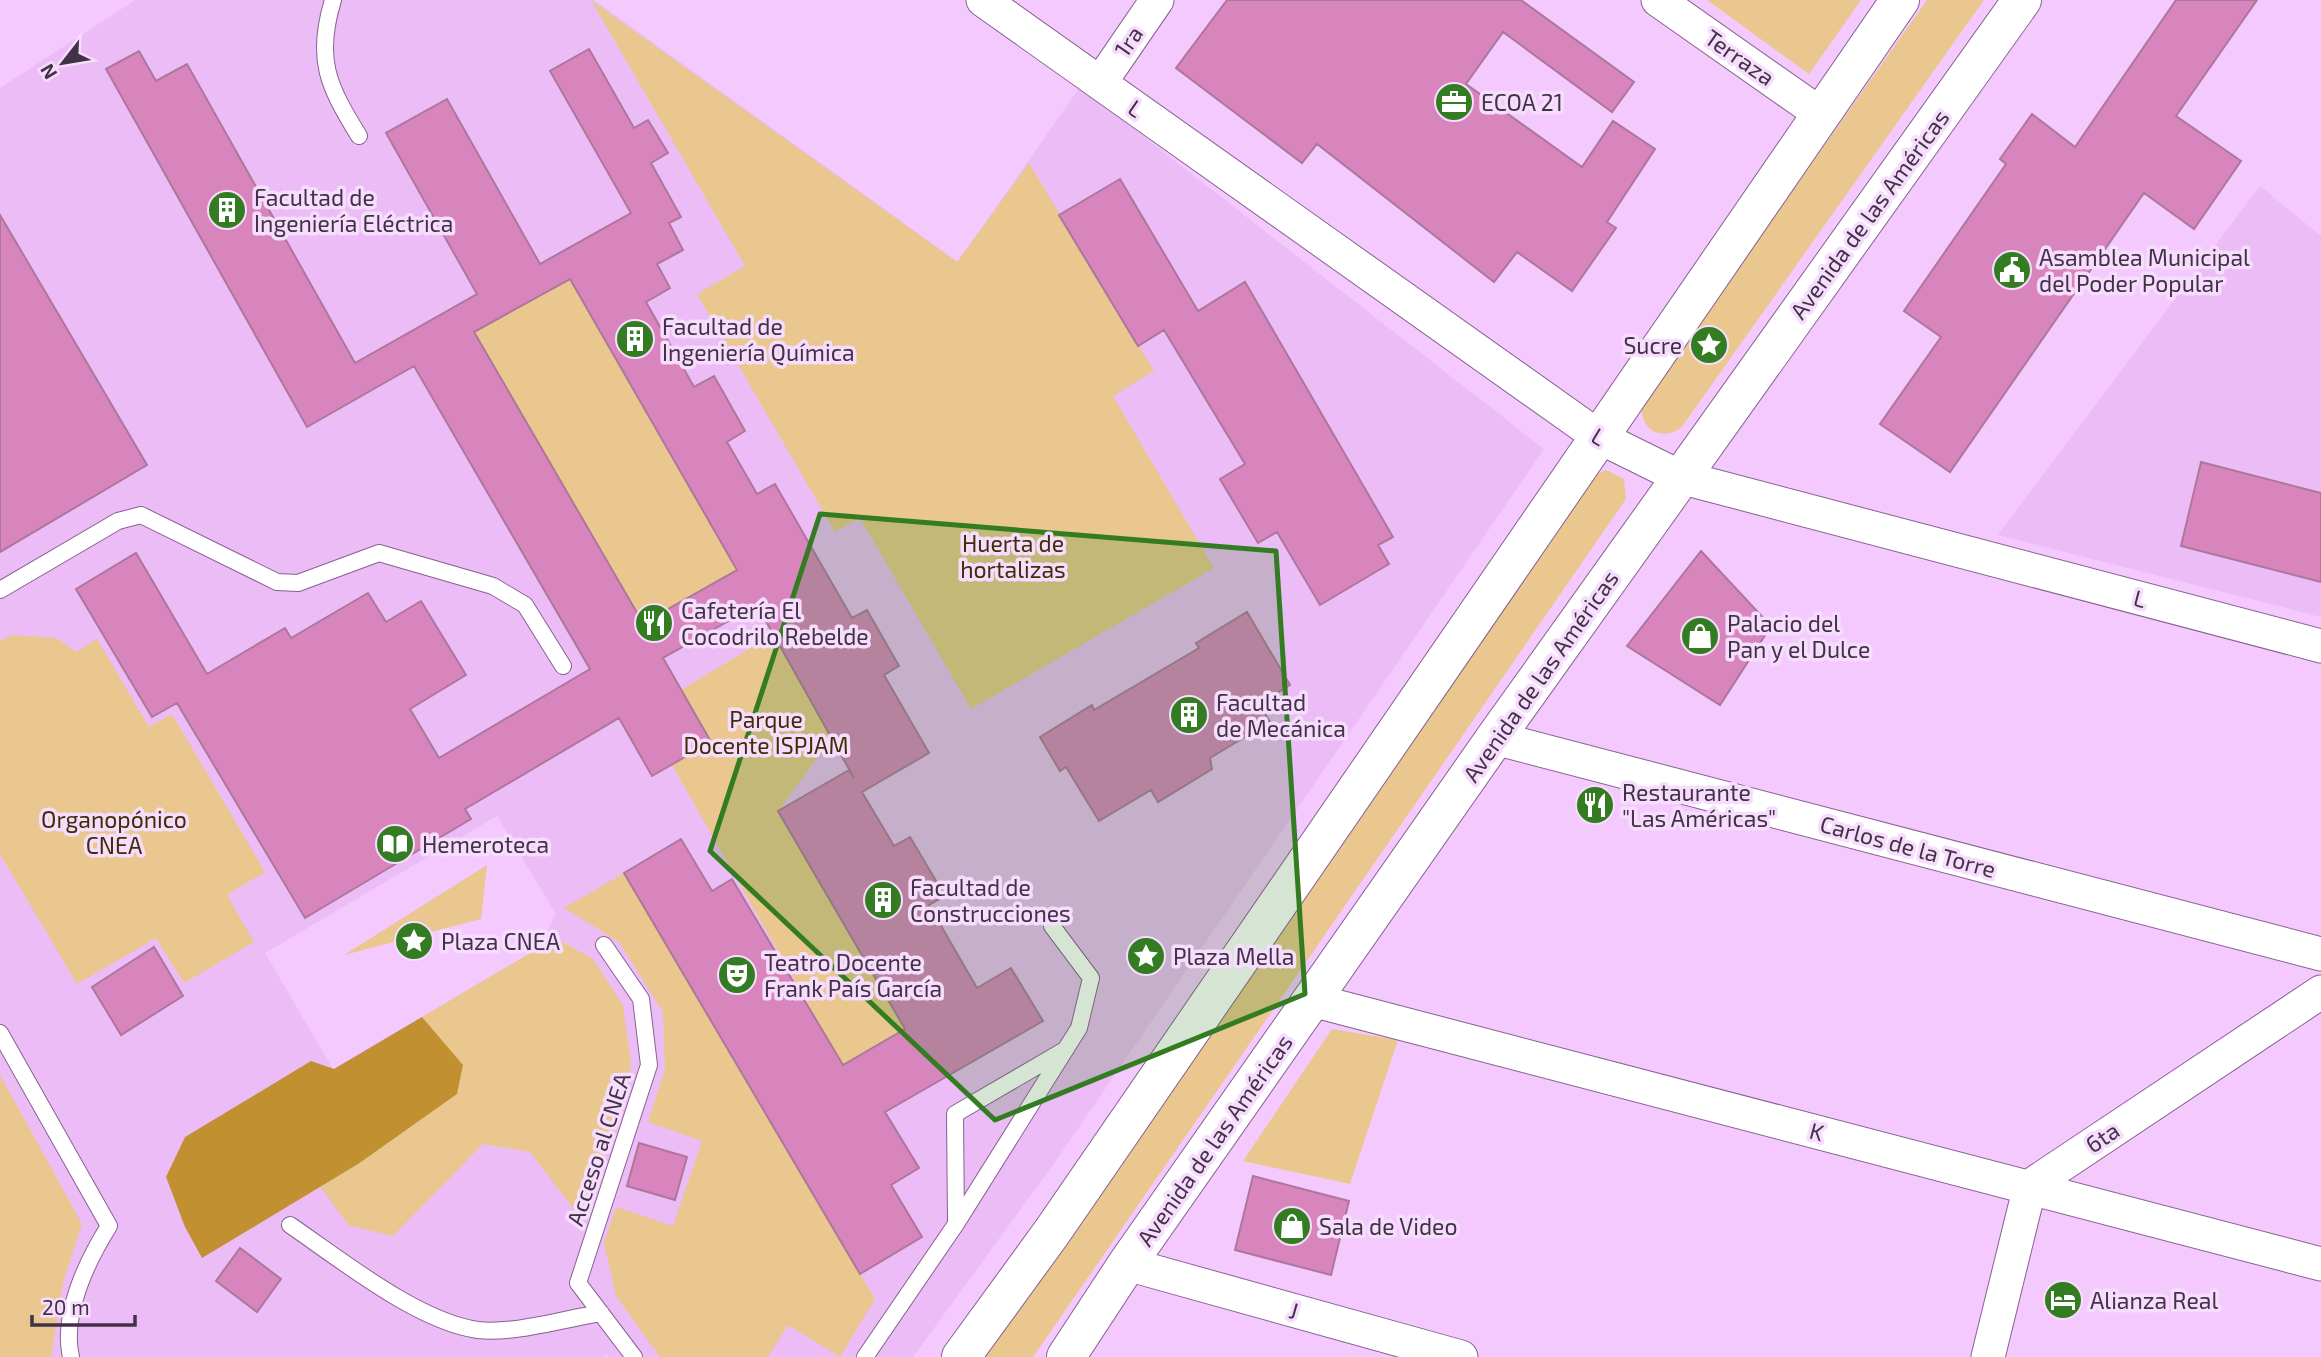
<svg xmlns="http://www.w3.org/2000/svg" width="2321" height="1357" font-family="'Exo 2',sans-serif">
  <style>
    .built { fill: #ecbcf6; fill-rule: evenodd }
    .green { fill: #e9c78f }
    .forest { fill: #c19030 }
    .building { fill: #d885bd; stroke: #ad779b; stroke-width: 2; fill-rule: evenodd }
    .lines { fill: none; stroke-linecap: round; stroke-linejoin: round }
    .service-casing { stroke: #876190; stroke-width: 18 }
    .minor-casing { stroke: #876190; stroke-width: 35 }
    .primary-casing { stroke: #876190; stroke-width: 40 }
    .service { stroke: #fff; stroke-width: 16 }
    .minor { stroke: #fff; stroke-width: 33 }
    .primary { stroke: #fff; stroke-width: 38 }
    .marked { fill: #337c22; fill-opacity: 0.2; stroke: #337c22; stroke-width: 5; stroke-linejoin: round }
    .labels { text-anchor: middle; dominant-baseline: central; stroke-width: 7; stroke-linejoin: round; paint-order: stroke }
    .street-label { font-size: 23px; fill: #433247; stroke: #f7ddfd }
    .poi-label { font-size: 23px; fill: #433247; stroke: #f7ddfd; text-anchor: start }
    .park-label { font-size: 23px; fill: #412d04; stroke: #f7ddfd }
  </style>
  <rect width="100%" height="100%" fill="#f4c9fd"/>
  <!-- built -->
  <path class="built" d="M135,0h459l364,262 122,-175 464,362 -489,713 -142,195h-303l-3,-3 -4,3h-603v-1269zM497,816l59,98 -17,34 -206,121 -68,-116z
    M2260,186l61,50v381l-323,-82z"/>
  <!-- green -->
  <path class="green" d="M591,0l366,262 72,-99 125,208 -41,25 101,172 -243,141 -111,-191 -25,14 -138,-238 48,-28z
    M1707,0h154l-52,74z
    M1927,0h57l-303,428c-20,14 -42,1 -39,-24z
    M570,279l167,291 -94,53 -169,-291z
    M1606,470l18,9 2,20 -593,858h-49l610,-882z
    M774,634l58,103 -54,75 127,217 -62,36 -171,-300 39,-23 -30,-52z
    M12,635l45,3 19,14 21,-13 52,88 23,-13 93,158 -38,23 27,47 -70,41 -28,-45 -79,46 -77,-130v-213z
    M487,865l-6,54 -137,36z
    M624,873l251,426 -35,58 -52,-32 -20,32h-108l-44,-61 -12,-53 12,-36 57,19 29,-85 -54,-19 17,-53 -2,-57 -44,-70 -55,-34z
    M546,933l47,26 30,46 8,59 -17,70 -35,82 -49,-64 -47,-8 -90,92 -45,-11 -28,-39 137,-92 5,-29 -40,-48 117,-69z
    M1332,1029l66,11 -48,144 -107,-23z
    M0,1075l82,149 -19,59 -12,74h-51z"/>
  <!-- forest -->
  <path class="forest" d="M422,1017l41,48 -6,29 -99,70 -156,94 -17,-31 -19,-50 19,-40 126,-76 23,8z"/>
  <!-- building -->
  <path class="building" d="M1227,0h294l113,82 -22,30 -109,-80 -37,52 116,83 31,-46 42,28 -48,73 9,6 -44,63 -55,-39 -23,30 -177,-138 -15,19 -126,-95z
    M2176,0h81l-81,116 65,45 -47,68 -50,-36 -194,279 -70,-48 61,-87 -37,-26 102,-147 -6,-5 32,-45 43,33z
    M589,49l45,79 14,-8 20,33 -17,10 30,54 -12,6 14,27 -26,14 13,24 -24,14 48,85 20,-11 31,55 -18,11 30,52 18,-10 77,134 15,-8 32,56 -15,9 45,78 -67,39 32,54 16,-9 35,59 -16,9 48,83 34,-20 32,53 -158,91 34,56 -28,17 31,52 -62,37 -236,-401 57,-34 31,52 20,-12 111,186 62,-36 -127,-218 71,-41 5,8 -97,-173 -94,53 48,84 -59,34 -33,-58 -154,91 6,10 -166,99 -128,-215 -25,14 -76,-128 60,-36 71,121 78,-46 6,10 77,-45 18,29 35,-21 45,74 -56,34 29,49 151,-89 -176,-303 -107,61 -201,-358 33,-18 17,30 31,-17 168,299 122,-69 -91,-161 61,-34 93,165 91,-51 -81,-142zM570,279l167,291 -94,53 -169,-291z
    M1120,179l78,132 47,-29 148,255 -15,8 11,19 -69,41 -43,-73 -19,11 -38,-64 25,-15 -81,-134 -26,16 -79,-131z
    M0,215l147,250 -147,87z
    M2201,462l120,31v89l-140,-36z
    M1701,551l70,75 -51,79 -93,-59z
    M1247,612l43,73 -31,19 11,18 -60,36 2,11 -54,33 -7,-12 -52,31 -33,-54 -6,4 -20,-34 52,-32 2,5 105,-62 -3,-5z
    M154,947l29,49 -62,39 -29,-48z
    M639,1143l48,14 -12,43 -48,-14z
    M1253,1176l96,25 -18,74 -96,-25z
    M240,1248l41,31 -24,33 -41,-31z"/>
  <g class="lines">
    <defs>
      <path id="service" d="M333,0c-18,59 -5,86 26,136
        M0,590l118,-69 23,-6 136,67 21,1 81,-30 114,33 32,19 38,61
        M604,945l37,54 8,66 -71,218 56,74
        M0,1033l109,193c-22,35 -48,89 -38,131
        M956,1222l-1,-108 108,-63
        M290,1225c50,34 128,97 188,105 37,4 85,-11 123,-17
        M865,1357l91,-133 123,-196 12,-50 -39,-52"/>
      <path id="minor" d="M983,0l616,437 81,40 641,169
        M1658,0l164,115
        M1100,83l57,-83
        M1495,738l826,216
        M1312,1000l1009,264
        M1127,1264l334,93
        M1988,1357l42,-171 291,-194"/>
      <path id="primary" d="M961,1357l91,-125 848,-1232
        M1066,1357l61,-93 368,-526 527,-738"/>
    </defs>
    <!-- service casing -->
    <use href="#service" class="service-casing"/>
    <!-- minor casing -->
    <use href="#minor" class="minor-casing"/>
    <!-- primary casing -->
    <use href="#primary" class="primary-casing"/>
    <!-- service -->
    <use href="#service" class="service"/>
    <!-- minor -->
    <use href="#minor" class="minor"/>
    <!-- primary -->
    <use href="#primary" class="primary"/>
  </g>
  <!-- marked area -->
  <path class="marked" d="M820,514l456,37 29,443 -310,126 -285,-269z"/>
  <!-- icons -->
  <defs>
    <symbol id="office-disc" viewBox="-11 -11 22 22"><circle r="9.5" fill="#337c22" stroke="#f7ddfd"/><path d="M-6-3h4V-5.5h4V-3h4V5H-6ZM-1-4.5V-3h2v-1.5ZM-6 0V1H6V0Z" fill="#fff"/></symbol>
    <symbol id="building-disc" viewBox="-11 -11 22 22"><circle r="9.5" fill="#337c22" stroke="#f7ddfd"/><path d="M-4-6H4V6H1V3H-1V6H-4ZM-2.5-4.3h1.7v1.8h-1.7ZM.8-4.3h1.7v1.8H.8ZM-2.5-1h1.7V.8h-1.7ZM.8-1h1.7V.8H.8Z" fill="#fff"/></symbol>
    <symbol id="civic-disc" viewBox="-11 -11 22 22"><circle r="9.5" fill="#337c22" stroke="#f7ddfd"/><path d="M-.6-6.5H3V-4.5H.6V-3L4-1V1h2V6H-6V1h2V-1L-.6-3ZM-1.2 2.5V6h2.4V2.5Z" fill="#fff"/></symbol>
    <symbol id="sight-disc" viewBox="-11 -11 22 22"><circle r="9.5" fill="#337c22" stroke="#f7ddfd"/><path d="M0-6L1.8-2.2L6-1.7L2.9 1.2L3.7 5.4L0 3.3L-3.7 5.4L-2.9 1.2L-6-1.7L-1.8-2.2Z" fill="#fff"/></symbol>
    <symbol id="restaurant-disc" viewBox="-11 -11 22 22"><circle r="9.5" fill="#337c22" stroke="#f7ddfd"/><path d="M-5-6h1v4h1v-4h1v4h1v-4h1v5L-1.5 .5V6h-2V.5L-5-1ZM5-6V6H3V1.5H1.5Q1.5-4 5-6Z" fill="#fff"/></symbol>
    <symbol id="shop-disc" viewBox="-11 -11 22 22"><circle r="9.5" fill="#337c22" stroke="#f7ddfd"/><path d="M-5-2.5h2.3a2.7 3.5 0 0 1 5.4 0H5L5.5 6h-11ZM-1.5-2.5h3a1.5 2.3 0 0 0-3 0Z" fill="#fff"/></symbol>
    <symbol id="library-disc" viewBox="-11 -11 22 22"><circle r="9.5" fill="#337c22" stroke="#f7ddfd"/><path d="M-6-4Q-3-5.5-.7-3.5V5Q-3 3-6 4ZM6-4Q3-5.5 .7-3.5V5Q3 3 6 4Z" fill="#fff"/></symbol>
    <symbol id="theatre-disc" viewBox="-11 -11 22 22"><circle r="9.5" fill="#337c22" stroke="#f7ddfd"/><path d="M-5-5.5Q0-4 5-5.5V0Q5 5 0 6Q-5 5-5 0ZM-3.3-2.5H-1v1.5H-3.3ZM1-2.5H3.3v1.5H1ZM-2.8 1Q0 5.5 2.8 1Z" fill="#fff"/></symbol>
    <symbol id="hotel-disc" viewBox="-11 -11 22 22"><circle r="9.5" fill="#337c22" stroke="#f7ddfd"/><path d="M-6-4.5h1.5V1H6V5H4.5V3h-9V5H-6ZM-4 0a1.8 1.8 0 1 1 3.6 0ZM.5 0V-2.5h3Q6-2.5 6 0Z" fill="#fff"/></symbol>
  </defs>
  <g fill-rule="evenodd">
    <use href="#office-disc" x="1432" y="80" width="44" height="44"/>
    <use href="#building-disc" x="205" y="188" width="44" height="44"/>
    <use href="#civic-disc" x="1990" y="248" width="44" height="44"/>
    <use href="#building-disc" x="613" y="317" width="44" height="44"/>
    <use href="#sight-disc" x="1687" y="323" width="44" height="44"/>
    <use href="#restaurant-disc" x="632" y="601" width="44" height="44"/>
    <use href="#shop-disc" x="1678" y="614" width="44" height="44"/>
    <use href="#building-disc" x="1167" y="693" width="44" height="44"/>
    <use href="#restaurant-disc" x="1573" y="783" width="44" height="44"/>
    <use href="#library-disc" x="373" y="822" width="44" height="44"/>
    <use href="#building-disc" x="861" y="878" width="44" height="44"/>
    <use href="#sight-disc" x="392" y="919" width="44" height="44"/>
    <use href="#sight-disc" x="1124" y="934" width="44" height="44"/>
    <use href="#theatre-disc" x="715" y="953" width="44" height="44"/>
    <use href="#shop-disc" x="1270" y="1204" width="44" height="44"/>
    <use href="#hotel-disc" x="2041" y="1278" width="44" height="44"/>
  </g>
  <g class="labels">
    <!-- street labels -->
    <g class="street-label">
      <text transform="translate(1128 41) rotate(-55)">1ra</text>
      <text transform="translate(1740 57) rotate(35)">Terraza</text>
      <text transform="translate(1136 108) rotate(35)">L</text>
      <text transform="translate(1869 214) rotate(-54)">Avenida de las Américas</text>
      <text transform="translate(1599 436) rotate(31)">L</text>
      <text transform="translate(2140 598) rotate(15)">L</text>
      <text transform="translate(1540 676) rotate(-55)">Avenida de las Américas</text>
      <text transform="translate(1908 846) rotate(15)">Carlos de la Torre</text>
      <text transform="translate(1817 1131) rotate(15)">K</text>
      <text transform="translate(2102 1137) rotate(-34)">6ta</text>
      <text transform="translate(1214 1140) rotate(-55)">Avenida de las Américas</text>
      <text transform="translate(598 1149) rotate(-72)">Acceso al CNEA</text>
      <text transform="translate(1294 1310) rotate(16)">J</text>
    </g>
    <!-- poi labels -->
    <g class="poi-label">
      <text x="1481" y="102">ECOA 21</text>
      <text x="254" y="197">Facultad de<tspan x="254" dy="26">Ingeniería Eléctrica</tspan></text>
      <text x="2039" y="257">Asamblea Municipal<tspan x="2039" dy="26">del Poder Popular</tspan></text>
      <text x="662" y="326">Facultad de<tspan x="662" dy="26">Ingeniería Química</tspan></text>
      <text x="1682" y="345" text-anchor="end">Sucre</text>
      <text x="681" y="610">Cafetería El<tspan x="681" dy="26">Cocodrilo Rebelde</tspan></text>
      <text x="1727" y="623">Palacio del<tspan x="1727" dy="26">Pan y el Dulce</tspan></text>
      <text x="1216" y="702">Facultad<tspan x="1216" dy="26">de Mecánica</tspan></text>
      <text x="1622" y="792">Restaurante<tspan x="1622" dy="26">"Las Américas"</tspan></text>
      <text x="422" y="844">Hemeroteca</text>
      <text x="910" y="887">Facultad de<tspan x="910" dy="26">Construcciones</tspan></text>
      <text x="441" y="941">Plaza CNEA</text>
      <text x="1173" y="956">Plaza Mella</text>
      <text x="764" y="962">Teatro Docente<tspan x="764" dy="26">Frank País García</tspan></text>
      <text x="1319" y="1226">Sala de Video</text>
      <text x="2090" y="1300">Alianza Real</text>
    </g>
    <!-- park labels -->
    <g class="park-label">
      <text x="1013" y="543">Huerta de<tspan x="1013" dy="26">hortalizas</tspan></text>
      <text x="766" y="719">Parque<tspan x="766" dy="26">Docente ISPJAM</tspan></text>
      <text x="114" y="819">Organopónico<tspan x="114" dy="26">CNEA</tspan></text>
    </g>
  </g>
  <!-- north arrow -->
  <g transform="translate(63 63) rotate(239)" stroke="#f7ddfd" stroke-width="5" paint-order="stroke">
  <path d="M0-5L12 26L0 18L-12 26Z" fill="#433247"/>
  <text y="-10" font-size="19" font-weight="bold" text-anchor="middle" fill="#433247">N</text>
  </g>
  <!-- scale -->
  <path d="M32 1315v10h103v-10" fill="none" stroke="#433247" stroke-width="3.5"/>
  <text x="42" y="1315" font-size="21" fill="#433247" stroke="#f7ddfd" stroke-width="5" paint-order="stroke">20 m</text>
</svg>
